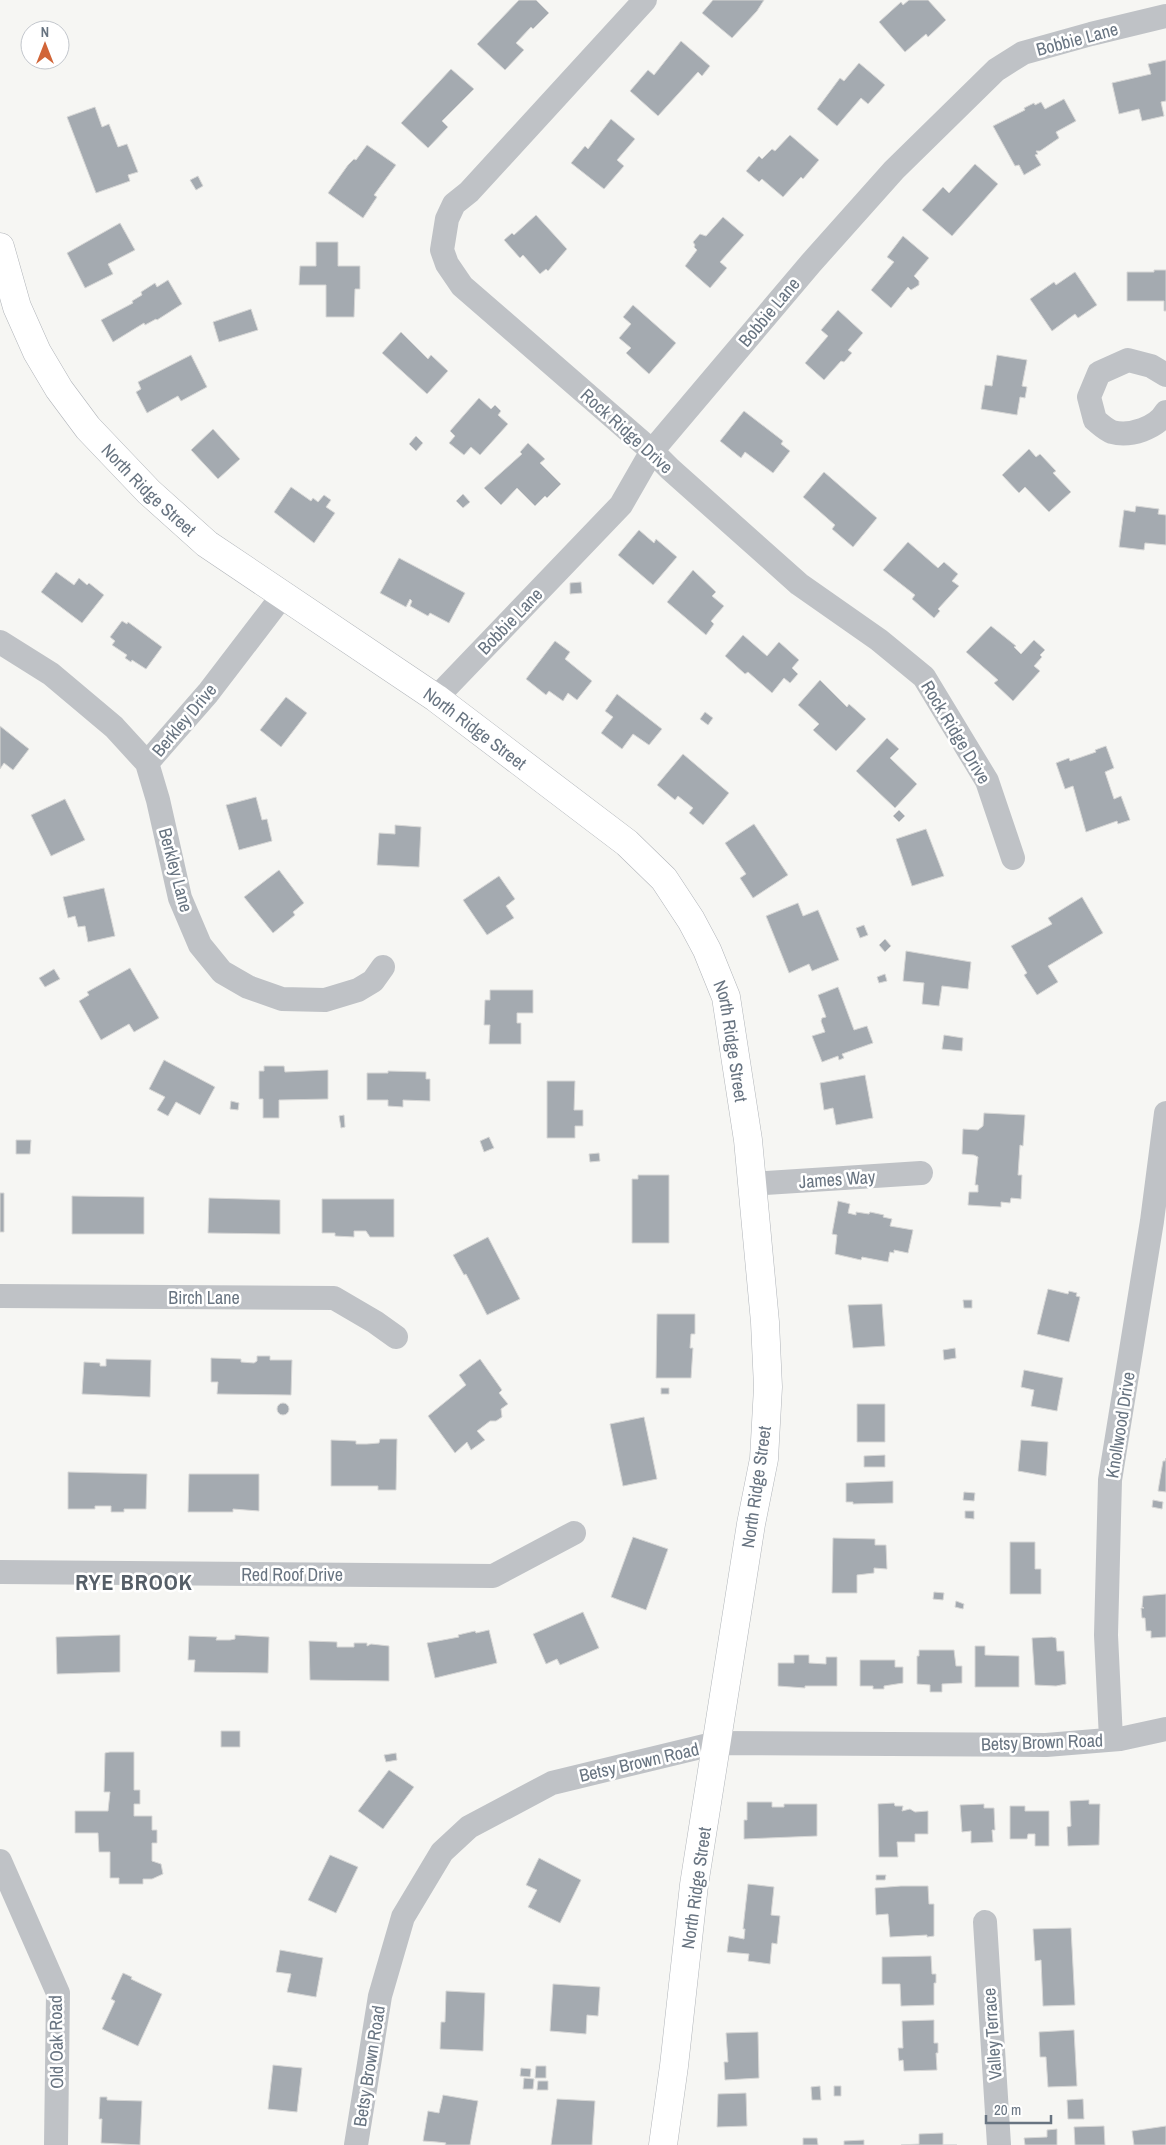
<svg xmlns="http://www.w3.org/2000/svg" width="1166" height="2145" font-family="'Archivo Narrow',sans-serif">
  <style>
    .building { fill: #a4aab0; stroke: #d7d7d6 }
    .lines { fill: none; stroke-linecap: round; stroke-linejoin: round }
    .secondary-casing { stroke: #b0b4b9; stroke-width: 29 }
    .street { stroke: #bfc2c6; stroke-width: 24 }
    .secondary { stroke: #fff; stroke-width: 28 }
    .labels { text-anchor: middle; dominant-baseline: central; stroke-width: 5; stroke-linejoin: round; paint-order: stroke }
    .street-label { font-size: 18px; fill: #687481; stroke: #fff }
    .district-label { font-size: 22px; font-weight: bold; letter-spacing: 1px; fill: #555e67; stroke: #fff }
  </style>
  <rect width="100%" height="100%" fill="#f6f6f3"/>
  <!-- building -->
  <path class="building" d="M519,0h17l13,13 -16,16 -2,-2 -15,16 8,7 -19,20 -28,-26z
    M713,0h51l-7,11 -25,27 -30,-25z
    M909,0h19l18,20 -18,17 -2,-3 -21,18 -26,-30 22,-20 2,3z
    M681,41l29,25 -8,10 -4,-4 -40,44 -28,-25 18,-21 6,5z
    M1166,60v41l-5,1 3,14 -22,5 -3,-12 -20,5 -7,-31 39,-9 -3,-10z
    M859,63l26,22 -17,19 -7,-6 -24,28 -20,-17 23,-31 4,3z
    M451,69l23,20 -32,32 6,6 -20,21 -27,-25z
    M1064,99l12,22 -20,11 3,6 -19,13h-4l2,3 -3,1 6,10 -17,10 -5,-10 -4,1 -22,-40 32,-16 -1,-2 10,-5 1,2 6,-3 4,7z
    M95,107l7,20 7,-3 9,23 9,-3 11,28 -10,3 2,6 -34,12 -29,-76z
    M611,119l24,20 -18,21 7,6 -20,23 -33,-26 14,-17 3,3z
    M790,135l29,25 -16,19 -2,-2 -18,20 -21,-18 -3,3 -13,-11 13,-15 3,3 10,-10 3,2z
    M367,145l29,20 -22,30 3,2 -14,21 -35,-25 20,-28 6,-6 2,1z
    M975,164l23,20 -46,52 -30,-26 21,-23 6,6z
    M198,176l5,10 -7,4 -6,-10z
    M536,215l31,34 -19,22 -2,-2 -6,5 -17,-19 -3,3 -16,-18 8,-7 2,2z
    M723,217l21,18 -24,27 7,6 -17,20 -25,-22 12,-16 -3,-3 1,-2 -2,-3 7,-8 6,2z
    M120,223l15,27 -27,14 5,10 -28,14 -18,-35z
    M903,236l26,22 -15,18 5,5v4l-8,5 -3,-3 -17,21 -20,-18 23,-28 -7,-5z
    M316,242h22v24h22v23h-5l-1,28h-28v-32h-27l1,-19h16z
    M1154,270h12v41h-2v-10h-37v-29h27z
    M1075,272l22,33 -19,13 -3,-4 -23,17 -22,-32 24,-17 2,3z
    M168,280l14,24 -25,16 -1,-1 -11,6 -1,-2 -31,19 -12,-22 32,-17 -1,-2 10,-6 -1,-3 14,-9 2,4z
    M633,305l43,38 -27,31 -23,-21 5,-5 -12,-10 12,-14 -8,-7z
    M251,309l7,21 -39,12 -6,-20z
    M838,310l25,23 -15,17 4,3 -8,9 -3,-1 -17,19 -19,-17 23,-27 -7,-6z
    M401,332l27,27 3,-4 17,16 -21,23 -45,-41z
    M191,355l16,32 -26,14 -3,-5 -31,17 -11,-21 5,-3 -3,-7z
    M997,355l30,5 -5,26 5,1 -2,11 -5,-1 -3,18 -36,-6 4,-24 7,1z
    M479,398l12,11 4,-4 6,6 -3,4 10,9 -28,31 -9,-8 -7,8 -15,-12 6,-7 -5,-5z
    M744,411l39,30 -2,3 9,7 -17,22 -28,-21 -4,6 -21,-17z
    M213,429l27,30 -22,20 -27,-29z
    M416,436l7,7 -7,8 -7,-7z
    M528,443l17,16 -5,4 21,21 -14,14 -2,-2 -10,10 -18,-18 -16,17 -17,-17 38,-34 -2,-2z
    M1029,449l7,8 4,-3 16,17 -3,2 18,19 -22,20 -24,-25 -6,6 -17,-18z
    M824,472l53,46 -24,29 -21,-18 3,-4 -32,-28z
    M291,487l20,14 2,-3 5,4 6,-7 7,5 -5,7 9,6 -21,30 -40,-31z
    M463,494l7,8 -7,6 -7,-7z
    M1136,506l23,3 -1,5 8,1v30l-21,-2 -1,7 -25,-3 5,-37 11,2z
    M639,530l15,13 2,-4 21,18 -24,28 -35,-30z
    M908,542l30,26 6,-6 14,12 -6,7 7,5 -21,23 2,2 -6,7 -22,-19 3,-4 -32,-25z
    M399,558l66,35 -16,30 -19,-10 -2,3 -18,-10 2,-5 -2,-2 -4,8 -26,-14z
    M693,570l23,22 -4,4 12,10 -13,15 3,3 -8,11 -39,-33z
    M56,572l18,13 5,-7 8,7 2,-2 15,12 -22,28 -41,-31z
    M581,582l1,11 -12,1v-11z
    M122,621l5,3 1,-2 34,25 -16,22 -14,-9 -1,2 -6,-4 2,-3 -15,-10 3,-4 -5,-4z
    M991,626l25,20 -2,1 7,7 13,-14 11,10 -5,5 2,2 -8,9 6,5 -27,30 -19,-18 4,-3 -32,-28z
    M743,635l24,21 12,-14 20,18 -7,8 6,6 -8,9 -6,-5 -12,15 -24,-21 -3,2 -20,-18z
    M555,641l15,11 -5,7 27,22 -15,19 -9,-7 -5,8 -14,-10 -3,4 -20,-16z
    M820,680l27,27 2,-3 17,15 -30,32 -23,-21 6,-6 -21,-19z
    M617,694l45,35 -13,16 -16,-11 -11,15 -21,-16 12,-16 -8,-6z
    M286,697l21,16 -26,34 -21,-17z
    M705,712l8,6 -5,7 -8,-6z
    M0,726l29,23 -16,21 -9,-7 -4,6z
    M887,738l12,11 -9,9 27,26 -22,24 -39,-37z
    M1106,746l8,22 -9,4 9,27 7,-3 9,24 -12,4 -1,-3 -31,11 -13,-46 -8,3 -9,-26 13,-5 1,3 26,-9 -1,-2z
    M683,754l46,39 -26,32 -14,-12 4,-5 -15,-12 -3,4 -18,-15z
    M256,797l6,23 5,-1 5,22 -33,9 -13,-45z
    M65,799l20,41 -34,16 -20,-41z
    M899,810l6,6 -6,6 -6,-6z
    M754,824l34,51 -35,23 -13,-20 6,-4 -21,-31z
    M395,825l26,2 -2,40 -42,-2 2,-32 16,1z
    M926,829l18,47 -32,10 -16,-47z
    M279,870l25,33 -11,9 2,3 -22,18 -29,-36z
    M499,876l16,23 -9,7 8,12 -27,17 -24,-35z
    M104,888l11,48 -27,6 -3,-16 -7,1 -3,-11 -7,2 -5,-21z
    M1082,897l21,36 -55,33 10,16 -21,13 -13,-20 3,-2 -16,-27 41,-22 -4,-6z
    M798,903l5,13 15,-6 21,50 -27,11 -3,-7 -20,9 -23,-57z
    M864,925l4,10 -8,3 -4,-10z
    M885,939l6,7 -6,6 -6,-7z
    M906,951l65,11 -3,27 -26,-3 -3,20 -17,-2 2,-21 -21,-2z
    M130,968l29,50 -25,14 -5,-8 -28,16 -22,-39 10,-6 -2,-3z
    M54,969l6,10 -15,8 -6,-9z
    M885,974l2,7 -8,2 -2,-6z
    M838,987l16,43 13,-4 6,17 -31,11 2,4 -5,2 -1,-4 -16,6 -10,-26 13,-4 -4,-11 1,-3 4,-1 -8,-22z
    M490,990h43v23h-16v10h4v21h-32l1,-19h-6l1,-25h5z
    M944,1035l19,3 -1,13 -20,-2z
    M164,1060l51,27 -15,28 -24,-13 -8,14 -11,-6 8,-13 -16,-8z
    M264,1066h20l1,6 43,-2v29l-49,1v18h-16v-19h-4v-28h5z
    M388,1071l38,1v7h4v22l-27,-1v7l-15,-1v-6h-21v-27h21z
    M865,1075l8,43 -37,7 -3,-17 -9,2 -4,-27z
    M547,1081h28l-1,29h9v16h-8v12h-28z
    M231,1101l8,2 -1,7 -8,-1z
    M984,1113l41,2 -2,31 -3,-1 -2,30h4l-1,24 -10,-1 -1,5 -9,-1v5l-33,-2 1,-13h9v-7h-3l3,-28 -4,-2 -12,-1 1,-25 15,1 5,-4z
    M344,1115l1,12 -4,1 -2,-12z
    M489,1137l5,11 -10,4 -4,-11z
    M16,1140h15l-1,14h-14z
    M599,1153l1,8 -10,1 -1,-8z
    M638,1175h31v68h-37v-64h6z
    M0,1193h4v39h-4z
    M72,1196l72,1v37h-72z
    M209,1198l71,2v34l-72,-1z
    M322,1199h72v38h-24l-4,-6h-12v6l-19,-1v-3h-13z
    M838,1201l12,3 -2,9 8,2v-3l13,2 1,-2 14,3 -1,2 9,2 -2,7 23,4 -5,23 -14,-3v3l-4,-1 -2,10 -26,-5 -1,3 -26,-6 2,-19 -5,-1z
    M488,1237l32,62 -33,16 -21,-41 -2,1 -11,-20z
    M1048,1289l20,5 1,-3 8,2 -1,3 4,1 -11,45 -32,-8z
    M963,1300h9v8h-8z
    M882,1304l3,42 -32,2 -5,-43z
    M657,1314h38v20h-4l-1,14h3l-2,30h-35z
    M955,1348l1,10 -12,2 -1,-10z
    M257,1356h13v4h22l-1,35 -74,-1 1,-12h-7v-24l30,1v3l13,1 3,-2z
    M106,1359l45,1 -1,37 -68,-3 2,-32 16,1v3h6z
    M480,1359l22,31 -3,3 9,11 -7,5 1,8 -6,4h-6l-13,10 8,9 -14,10 -4,-8 -12,11 -27,-37 38,-31 -7,-10z
    M1024,1370l39,8 -6,33 -26,-5 3,-16 -13,-3z
    M661,1388h8v6h-8z
    M277 1409a6 6 0 1 1 12 0a6 6 0 1 1-12 0Z
    M857,1404h28v38h-28z
    M644,1417l13,62 -34,7 -13,-62z
    M380,1439h17l-1,51h-18v-4h-47v-46l25,1v3h11l12,-1z
    M1021,1440l27,2 -2,34 -28,-5z
    M885,1455v12h-21v-11z
    M1166,1458v34l-8,-1 5,-30h2z
    M68,1472l79,2 -1,35h-22v3h-13v-6h-16v3h-27z
    M189,1474h70v37l-26,-2v3h-45z
    M893,1481v22l-40,1v-2h-7v-19z
    M964,1492l11,1 -1,8 -11,-1z
    M1153,1500l10,2 -1,7 -10,-2z
    M965,1511h9v8l-9,-1z
    M633,1537l35,12 -22,61 -35,-13z
    M833,1538l42,1v6h11l1,24 -13,-1v5l-17,2v18h-25z
    M1010,1542h25v27h6v25h-31z
    M934,1592l10,1 -1,7 -10,-1z
    M1166,1594v43l-15,1v-7h-5l-1,-13h-3l-1,-10h3l-2,-1 1,-11z
    M956,1601l8,3 -1,5 -8,-2z
    M583,1612l16,36 -39,17 -3,-6 -11,5 -13,-30z
    M489,1630l8,33 -62,15 -8,-35 32,-6 -1,-2 17,-4 1,2z
    M120,1635v37l-63,2 -1,-37z
    M235,1635l34,2 -1,36 -74,-1 1,-12h-7l1,-24 28,1 -1,3h14l5,-1z
    M1052,1637l4,1 1,13h7l2,33 -10,2 -21,-1 -3,-47z
    M309,1641l28,1v5h17v-4h13v3l4,-2 18,2v35l-79,-1z
    M975,1646h10v9l34,1v31h-44z
    M919,1650h35l2,16h6v17l-20,1v8h-12v-7l-13,-1v-28h2z
    M794,1655h15v8l17,1v-7h11v29h-32v2l-27,-2v-23h16z
    M860,1660h35v7h8v16l-19,3v3h-11v-3h-13z
    M221,1731h19v16h-19z
    M110,1752h24v38h6v14h-6v12h18v14h5v13h-5v18l9,3 2,10 -11,5h-9v5h-24v-6h-9v-26h-11l-1,-19h-23v-22h33l2,-19h-6l1,-39z
    M396,1753l1,7 -11,2 -2,-7z
    M389,1770l25,17 -31,42 -25,-18z
    M1089,1800v4h11l-1,41 -31,1 -1,-19 4,-1 -1,-25z
    M747,1802h25v5h12v-3h33v32l-73,3v-19h3z
    M894,1803l1,3h8l-1,5 8,-2 5,3 13,-1v23h-13v8h-18l1,15h-19l-1,-53z
    M984,1804v4h10l1,22h-3l1,12 -22,1v-12l-9,1 -2,-27z
    M1010,1806h15v5h24v35h-14v-12h-7l-1,5h-17z
    M330,1855l28,12 -22,46 -28,-13z
    M539,1858l42,22 -21,43 -32,-16 9,-17 -11,-5z
    M876,1875h10l-1,5h-9z
    M748,1884l26,3 -3,28 9,1 -3,28 -5,-1 -2,21 -22,-3 1,-7 -22,-2 2,-16 15,3 1,-10h-2z
    M901,1886h27l1,18h5v32l-7,1v-2l-37,2 -2,-23 -12,1 -1,-27z
    M1071,1928l4,77 -32,1 -2,-46 -6,1 -2,-32z
    M280,1950l43,8 -7,39 -29,-5 4,-18 -15,-2z
    M931,1956l1,18h4v9h-2v22l-33,1 -1,-22h-18v-27z
    M123,1973l9,4 -1,2 31,15 -24,52 -36,-17 13,-28 -4,-2z
    M553,1984l47,3 -2,29 -11,-1 -1,19 -36,-3z
    M446,1991l39,2 -2,58 -43,-2 1,-27h4z
    M934,2020v23h4v10h-2l1,17 -33,1 -1,-11 -4,1 -1,-13h5l-1,-27z
    M1074,2030l3,56 -29,1 -2,-30h-6l-1,-25z
    M758,2032l1,46 -34,2 -1,-18h4l-2,-29z
    M273,2065l29,3 -5,44 -29,-3z
    M536,2066h10v12h-11z
    M521,2068l10,1 -1,8 -10,-1z
    M524,2078l10,1 -1,10h-10z
    M538,2081h10v9h-11z
    M820,2086l1,14h-9l-1,-13z
    M834,2086h7v10h-7z
    M746,2093l1,33 -30,1 1,-33z
    M443,2095l35,6 -8,44h-25l1,-2 -9,-1 -14,-1 5,-30 11,2z
    M100,2097h7v3l35,1 -2,44 -39,-2 1,-24h-3z
    M557,2099l38,2 -3,44h-41z
    M1083,2099l1,20h-16l-1,-19z
    M1104,2126l1,19h-30l-1,-18z
    M1166,2126v19h-32l-2,-14z
    M1057,2129v16h-32l-1,-7 23,-1v-7z
    M943,2133v12h14h-56l18,-1v-10z
    M803,2138h14l1,7h-15z
    M864,2140v5h-20v-4z"/>
  <g class="lines">
    <defs>
      <g id="secondary">
        <path id="s1" d="M0,247l17,60 20,45 22,37 29,39 61,64 58,52 229,154 191,145 37,36 27,41 16,30 19,47 22,143 17,182 3,65 -4,72 -13,65 -57,361 -20,181 -11,79"/>
      </g>
    </defs>
    <!-- secondary casing -->
    <use href="#secondary" class="secondary-casing"/>
    <!-- street -->
    <path class="street" d="M645,0l-176,192 -15,12 -7,15 -5,31 5,14 15,22 190,165 18,18 129,115 80,56 45,37 63,104 26,77
      M1166,375l-15,-9 -23,-6 -29,13 -10,24 6,23c5,4 11,10 17,12 18,5 45,-4 54,-20
      M0,642l51,32 63,53 33,36 11,37 22,98 20,47 22,27 26,15 34,12 43,1 33,-10 15,-9 10,-14
      M436,698l185,-193 31,-54 159,-188 83,-93 102,-100 27,-17 68,-19 75,-18
      M147,763l61,-70 75,-98
      M752,1184l169,-11
      M0,1296l334,2 41,24 21,15
      M0,1572l493,4 81,-43
      M1111,1739l-5,-104 4,-155 42,-259 14,-108
      M0,1861l58,132 -2,152
      M985,1922l14,223
      M356,2145l24,-149 23,-79 39,-65 27,-25 83,-44 165,-40 329,2 74,-6 46,-10"/>
    <!-- secondary -->
    <use href="#secondary" class="secondary"/>
  </g>
  <g class="labels">
    <!-- street labels -->
    <g class="street-label">
      <text transform="translate(1077 39) rotate(-15)">Bobbie Lane</text>
      <text transform="translate(769 312) rotate(-50)">Bobbie Lane</text>
      <text transform="translate(627 431) rotate(42)">Rock Ridge Drive</text>
      <text stroke="none"><textPath href="#s1" startOffset="290">North Ridge Street</textPath></text>
      <text transform="translate(510 621) rotate(-46)">Bobbie Lane</text>
      <text transform="translate(184 720) rotate(-50)">Berkley Drive</text>
      <text stroke="none"><textPath href="#s1" startOffset="695">North Ridge Street</textPath></text>
      <text transform="translate(956 732) rotate(59)">Rock Ridge Drive</text>
      <text transform="translate(176 870) rotate(75)">Berkley Lane</text>
      <text stroke="none"><textPath href="#s1" startOffset="1115">North Ridge Street</textPath></text>
      <text transform="translate(837 1179) rotate(-4)">James Way</text>
      <text x="204" y="1297">Birch Lane</text>
      <text transform="translate(1120 1425) rotate(-81)">Knollwood Drive</text>
      <text transform="translate(756 1487) rotate(-82)">North Ridge Street</text>
      <text x="292" y="1574">Red Roof Drive</text>
      <text transform="translate(1042 1742) rotate(-2)">Betsy Brown Road</text>
      <text transform="translate(639 1762) rotate(-13)">Betsy Brown Road</text>
      <text transform="translate(696 1888) rotate(-82)">North Ridge Street</text>
      <text transform="translate(992 2034) rotate(-94)">Valley Terrace</text>
      <text transform="translate(56 2042) rotate(-91)">Old Oak Road</text>
      <text transform="translate(369 2066) rotate(-81)">Betsy Brown Road</text>
    </g>
    <!-- district labels -->
    <g class="district-label">
      <text x="134" y="1582">RYE BROOK</text>
    </g>
  </g>
  <!-- north arrow -->
  <g transform="translate(45 45)"><circle r="24" fill="#ffffff" stroke="#c3c7cd"/>
  <path d="M0-4L9 19L0 12L-9 19Z" fill="#d16538"/>
  <text y="-8" font-size="14" font-weight="bold" text-anchor="middle" fill="#687481">N</text>
  </g>
  <!-- scale -->
  <path d="M986 2115v8h65v-8" fill="none" stroke="#687481" stroke-width="2.5"/>
  <text x="994" y="2115" font-size="15" fill="#687481" stroke="#ffffff" stroke-width="4" paint-order="stroke">20 m</text>
</svg>
